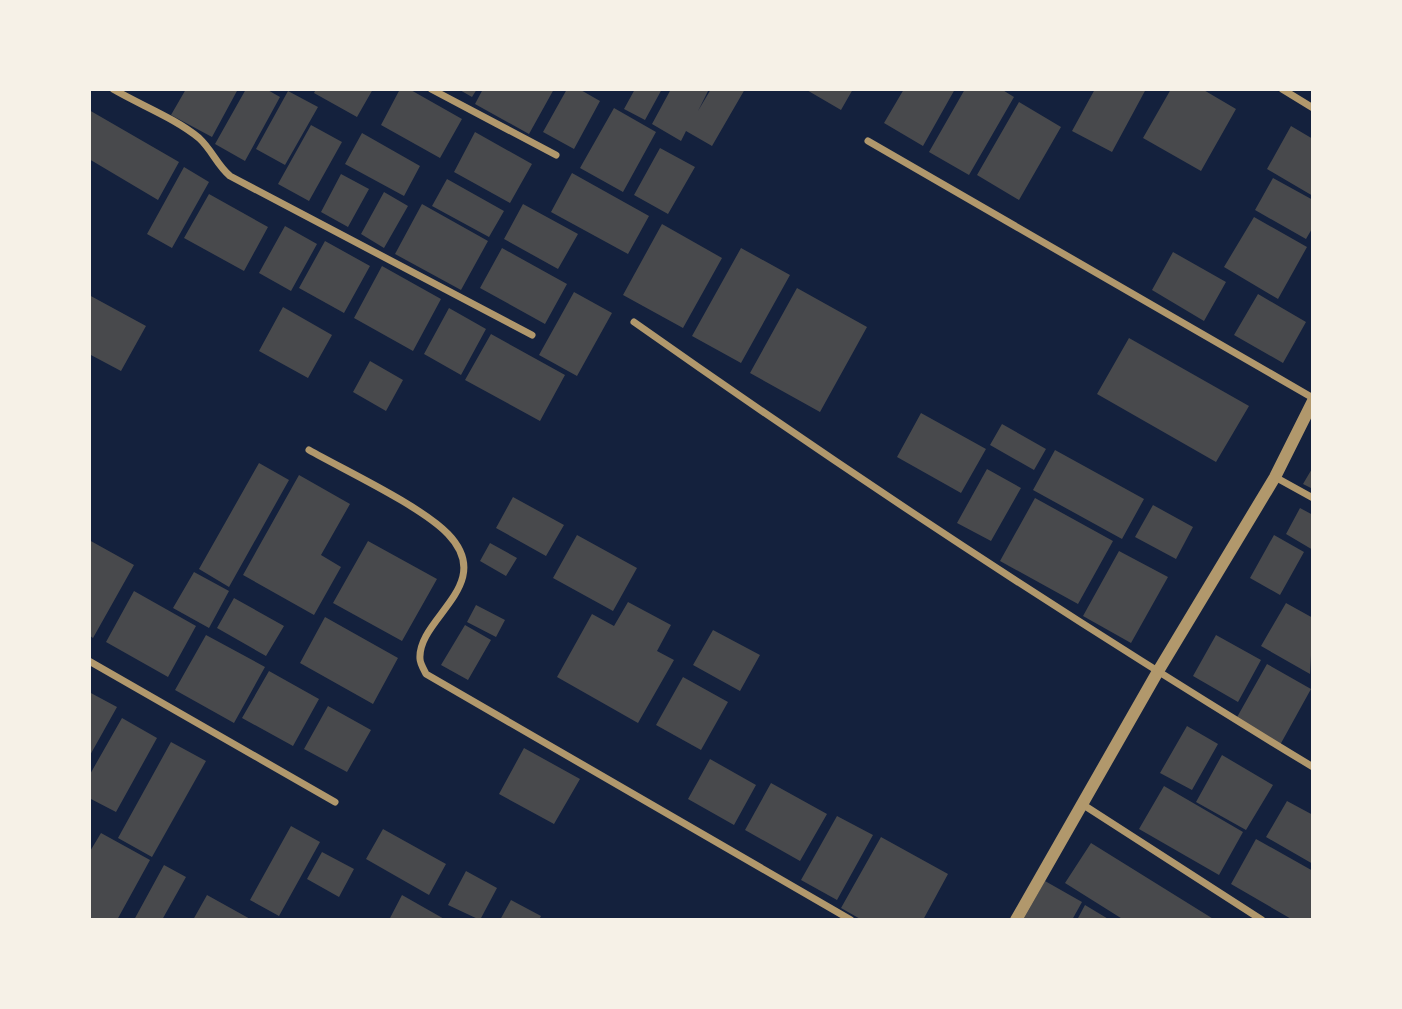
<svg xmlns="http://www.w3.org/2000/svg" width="1402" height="1009" font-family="'Playfair Display',serif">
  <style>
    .building { fill: #48494c }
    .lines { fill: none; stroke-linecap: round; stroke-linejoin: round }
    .minor { stroke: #b1986c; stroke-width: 7 }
    .tertiary { stroke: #b1986c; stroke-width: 12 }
  </style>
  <rect width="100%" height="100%" fill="#14213d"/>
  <!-- building -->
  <path class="building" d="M186,89h52l-26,48 -41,-22z
    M246,89h20l14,8 -35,64 -30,-17z
    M316,89h57l-16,28 -43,-24z
    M400,89h9l53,30 -22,39 -59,-33z
    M458,89h19l-5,8z
    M483,89h71l-25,45 -54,-30z
    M567,89h12l21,12 -26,48 -31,-17z
    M635,89h27l-17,31 -21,-11z
    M671,89h38l-11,22 13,-22h34l-33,57 -26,-15 -5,10 -29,-17z
    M805,89h48l-12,21z
    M904,89h51l-32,57 -39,-23z
    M965,89h36l13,8 -45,78 -40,-23z
    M1095,89h51l-34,63 -40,-21z
    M1171,89h31l34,20 -35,62 -58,-33z
    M288,91l30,16 -33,58 -29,-16z
    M1019,102l42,25 -42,73 -42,-25z
    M614,108l42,24 -33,60 -43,-24z
    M89,110l90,52 -21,38 -69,-41z
    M311,125l31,17 -33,59 -31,-17z
    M1291,126l22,13v57l-46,-27z
    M475,132l57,32 -22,39 -56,-31z
    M362,133l58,33 -16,30 -59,-32z
    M660,148l35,19 -27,47 -34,-19z
    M184,167l25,15 -37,66 -25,-14z
    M572,173l77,43 -21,38 -77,-42z
    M341,174l28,15 -21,38 -27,-15z
    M1273,178l40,22v27l-7,12 -51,-29z
    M447,179l57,32 -15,26 -57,-31z
    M384,192l24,14 -24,42 -23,-14z
    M209,194l59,33 -24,44 -60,-33z
    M422,204l66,37 -27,49 -66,-36z
    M523,204l55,30 -20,35 -54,-30z
    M1254,217l53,30 -29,52 -54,-32z
    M662,224l60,34 -39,70 -60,-33z
    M285,226l32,18 -26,47 -32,-18z
    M325,241l45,25 -26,47 -45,-25z
    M502,248l65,36 -22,40 -65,-36z
    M741,248l49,27 -49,88 -49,-27z
    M1173,252l53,30 -22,39 -52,-31z
    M382,266l59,33 -28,52 -59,-33z
    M797,288l70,39 -47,85 -70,-39z
    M574,292l38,21 -35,63 -38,-21z
    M1258,294l48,28 -23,41 -49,-28z
    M89,295l57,31 -25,45 -32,-17z
    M283,307l49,28 -24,43 -49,-27z
    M449,308l37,21 -25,46 -37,-21z
    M491,334l74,41 -25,46 -75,-41z
    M1129,338l120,68 -33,56 -119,-68z
    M370,361l33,19 -17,31 -33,-19z
    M921,413l65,36 -25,44 -64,-36z
    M1002,424l44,25 -12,21 -44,-25z
    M1055,450l89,49 -22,40 -89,-49z
    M259,463l30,17 -60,107 -30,-18z
    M1313,467v22l-10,-5z
    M987,469l34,19 -30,53 -34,-18z
    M299,475l51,29 -29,51 20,12 -27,48 -71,-40z
    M513,497l51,28 -18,31 -50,-28z
    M1035,498l78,43 -35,63 -78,-43z
    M1153,505l40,22 -17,32 -41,-22z
    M1300,508l13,7v35l-27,-16z
    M577,535l60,33 -24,43 -60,-33z
    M1274,535l30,17 -24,43 -30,-17z
    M89,540l45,25 -41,73 -4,-3z
    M368,541l69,38 -35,62 -69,-38z
    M490,543l27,15 -11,18 -26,-15z
    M1119,551l49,26 -37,66 -48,-27z
    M194,572l35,19 -20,37 -36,-20z
    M134,591l62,35 -28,51 -62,-35z
    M234,598l50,28 -18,30 -49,-28z
    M628,602l43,23 -14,26 17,9 -36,63 -81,-46 35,-63 22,12z
    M1286,603l27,15 -3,56 -49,-28z
    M476,605l29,15 -9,17 -29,-15z
    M325,617l73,41 -25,46 -73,-41z
    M465,625l26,15 -23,40 -27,-15z
    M713,630l47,25 -20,36 -47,-26z
    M206,635l59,32 -31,56 -59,-33z
    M1216,635l45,25 -23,42 -45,-26z
    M1267,664l44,25 -31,56 -44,-26z
    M269,671l50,28 -26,47 -51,-28z
    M683,677l45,25 -27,48 -45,-25z
    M89,692l28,15 -28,50z
    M328,706l43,24 -24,42 -43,-23z
    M122,718l35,20 -41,74 -27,-14v-22z
    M1187,726l31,18 -26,46 -32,-17z
    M171,742l35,19 -54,96 -34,-19z
    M524,748l56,31 -26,45 -55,-30z
    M1222,755l51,30 -27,45 -50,-28z
    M710,759l46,26 -22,40 -46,-26z
    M771,783l56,31 -27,47 -55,-31z
    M1164,786l79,46 -24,43 -80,-46z
    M1287,801l26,14v49l-47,-27z
    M837,816l36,19 -36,65 -36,-20z
    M291,826l29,16 -41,74 -29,-16z
    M383,829l63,35 -17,31 -63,-36z
    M101,833l49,27 -33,60h-28v-67z
    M881,837l67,37 -25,46h-61l-21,-12z
    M1256,839l57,32v49h-20l-62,-36z
    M1091,843l124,77h-91l-59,-37z
    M322,852l32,17 -15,28 -32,-18z
    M164,865l22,12 -24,43h-28z
    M466,871l31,17 -17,32 -32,-15z
    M1045,881l37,21 -10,18h-49z
    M207,895l45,25h-59z
    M402,895l44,25h-57z
    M511,900l30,16 -2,4h-39z
    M1085,905l25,15h-33z"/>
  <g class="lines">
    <!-- minor -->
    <path class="minor" d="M113,89c27,16 62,29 86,49 13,12 18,27 31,38l302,159
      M431,89l125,66
      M1282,89l31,19
      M868,141l445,257
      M634,322c221,156 448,305 679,445
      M309,450c37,21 112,56 139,84 49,51 -31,84 -28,125 0,4 4,11 6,15l425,246
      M1275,477l38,21
      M89,661l246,141
      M1082,804l180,116"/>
    <!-- tertiary -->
    <path class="tertiary" d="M1016,920l141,-247 118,-196 38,-76"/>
  </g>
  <!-- border -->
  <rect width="1402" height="1009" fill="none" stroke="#f6f1e7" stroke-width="182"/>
</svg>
